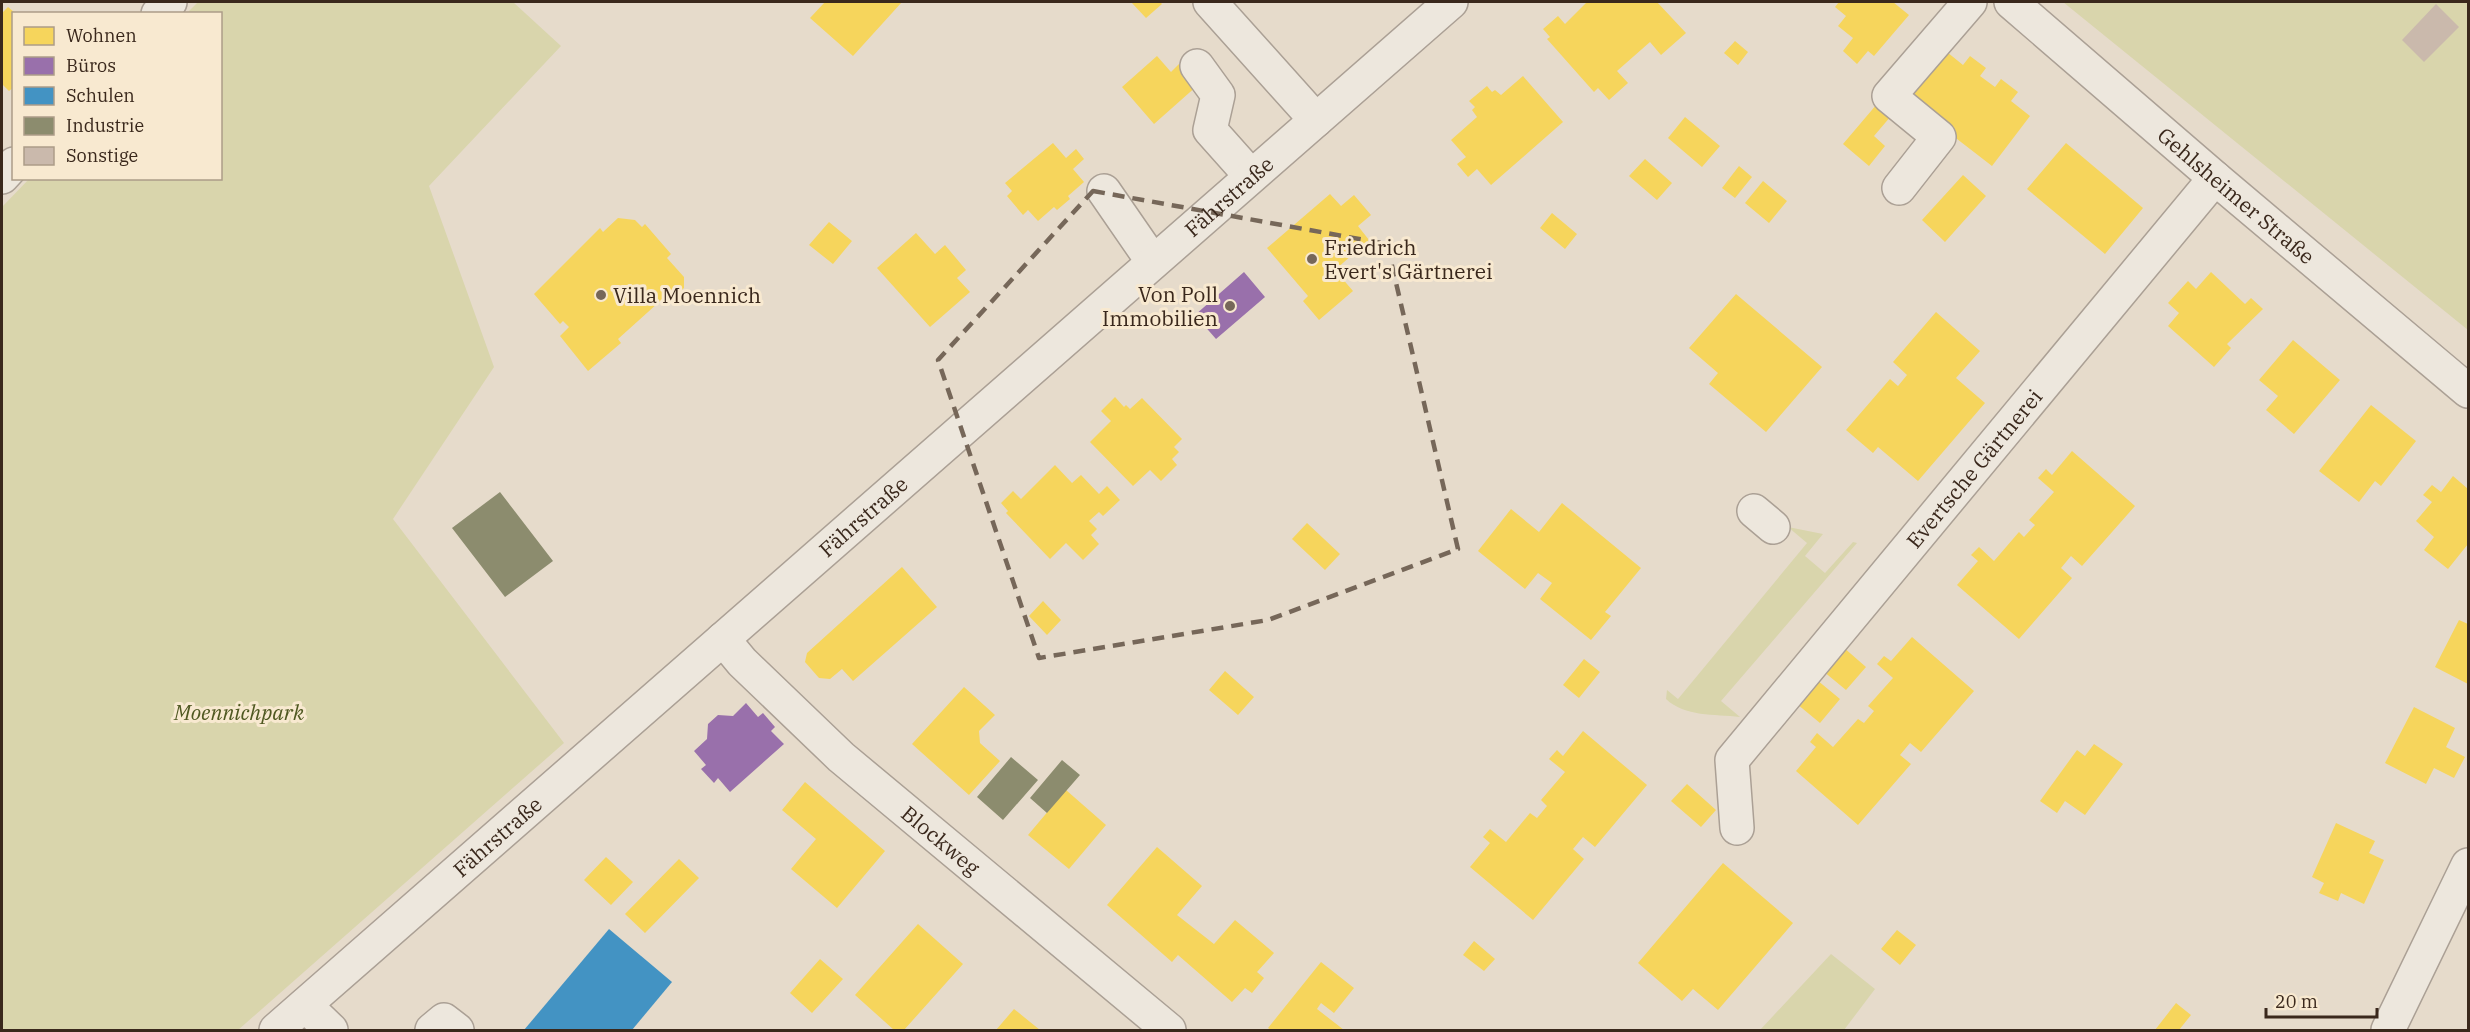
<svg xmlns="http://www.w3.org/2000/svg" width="2470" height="1032" font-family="'IBM Plex Serif',serif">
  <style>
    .green { fill: #d9d5ac }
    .homes { fill: #f6d55c }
    .offices { fill: #9970ab }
    .schools { fill: #4393c3 }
    .industry { fill: #8c8c6e }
    .building { fill: #cab9ac }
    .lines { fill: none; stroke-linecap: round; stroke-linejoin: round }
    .minor-casing { stroke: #aba095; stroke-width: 36 }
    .minor { stroke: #ede7dd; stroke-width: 33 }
    .marked { fill: none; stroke: #766759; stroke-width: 4.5; stroke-dasharray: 12 8; stroke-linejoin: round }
    .poi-dot { fill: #766759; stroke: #f8e9d0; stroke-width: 2 }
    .labels { text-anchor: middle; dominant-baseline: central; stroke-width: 6; stroke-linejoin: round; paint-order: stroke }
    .street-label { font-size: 21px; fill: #3a281c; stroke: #f8e9d0 }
    .poi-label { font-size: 21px; fill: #3a281c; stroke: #f8e9d0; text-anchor: start }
    .park-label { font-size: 21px; font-style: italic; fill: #4f5821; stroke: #f8e9d0 }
  </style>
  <rect width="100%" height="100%" fill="#e6dbcb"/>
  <!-- green -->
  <path class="green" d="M198,2h315l48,44 -132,140 65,181 -101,152 171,224 -326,287h-236v-823l27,-28 191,-1v-164l-33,-1z
    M2063,2h405v328z
    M1788,527l35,7 -18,22 20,17 28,-31 4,1 -136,158 19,16c-26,-3 -55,0 -74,-18l1,-9 11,9 129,-156z
    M1831,954l44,35 -31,41h-84z"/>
  <!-- homes -->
  <path class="homes" d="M825,2h77l-49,54 -43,-38z
    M1131,2h29l2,2 -16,14z
    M1587,2h70l29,31 -25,22 -11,-13 -33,29 11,12 -19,17 -11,-12 -4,4 -47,-53 3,-2 -7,-8 15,-13 7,8z
    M1839,2h54l16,13 -35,41 -6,-5 -11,13 -14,-13 10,-13 -15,-12 8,-10 -11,-9z
    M8,7l6,5v75l-5,4 -7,-7v-71z
    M1735,41l13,11 -10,13 -14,-12z
    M1942,48l21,17 7,-9 16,12 -6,8 15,11 6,-8 17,13 -7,9 19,15 -38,50 -88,-68z
    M1157,56l14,16 8,-8 19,21 -44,39 -32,-37z
    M1523,76l40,46 -72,63 -14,-16 -9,8 -11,-13 9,-7 -15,-17 26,-23 -5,-7 3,-3 -6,-6 18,-15 5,6 3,-2 6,5z
    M1877,104l14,12 -17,20 11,10 -16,20 -26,-22z
    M1685,117l35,29 -18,21 -34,-29z
    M1053,143l13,15 10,-9 8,10 -11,10 11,13 -16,14 2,3 -13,11 -3,-3 -16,14 -10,-11 -5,5 -16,-19 5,-5 -7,-8z
    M2066,143l77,65 -38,46 -78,-65z
    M1645,159l27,24 -15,17 -28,-24z
    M1739,166l13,11 -17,21 -13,-10z
    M1963,175l23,21 -41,46 -23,-22z
    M1763,181l24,20 -18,22 -24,-20z
    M1330,194l11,12 13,-11 17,20 -13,11 11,14 -34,30 18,21 -34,29 -16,-19 5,-5 -41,-48z
    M1552,213l25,21 -12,15 -25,-21z
    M618,218l17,2 7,7 3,-3 26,30 -4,4 17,19v11l-8,7 -8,-1 -50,45 3,4 -33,28 -28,-35 9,-9 -6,-6 -3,3 -26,-30 66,-66 3,4z
    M829,222l23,19 -19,23 -24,-19z
    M916,233l19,21 10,-9 21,25 -9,8 13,14 -40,35 -53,-59z
    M2211,272l34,32 6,-6 12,11 -36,35 4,4 -17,19 -46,-41 11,-13 -11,-10 20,-22 8,8z
    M1736,294l86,73 -56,65 -57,-48 9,-11 -29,-25z
    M1936,312l44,39 -24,27 29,25 -67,78 -40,-34 -5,6 -27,-23 44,-51 8,7 9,-11 -14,-13z
    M2293,340l47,40 -46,54 -28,-24 12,-14 -19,-16z
    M1115,397l9,10 2,-2 4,4 12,-11 40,41 -8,8 5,5 -7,7 5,6 -16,16 -11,-11 -17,16 -43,-44 21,-21 -10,-10z
    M2371,405l45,36 -35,45 -6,-5 -16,21 -40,-31z
    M2072,451l63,55 -53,60 -11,-10 -10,12 11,10 -53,61 -62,-54 21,-24 -7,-6 8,-8 15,14 25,-29 5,5 11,-12 -6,-5 25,-28 -16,-14 8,-9 6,6z
    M1055,465l17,18 9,-8 18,19 8,-8 13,14 -17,16 -4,-4 -10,9 8,8 -6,6 8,9 -16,16 -17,-17 -16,16 -44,-46 2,-2 -7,-8 12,-12 8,8z
    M2453,476l15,13v55l-20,25 -24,-19 10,-13 -18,-16 16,-19 -9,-7 9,-10 9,7z
    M1562,503l79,65 -36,44 6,4 -20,24 -51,-41 12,-16 -14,-10 -13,16 -47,-38 33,-42 28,23z
    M1307,523l33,31 -15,16 -33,-31z
    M902,567l35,40 -84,74 -11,-12 -12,10 -11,-1 -14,-16 2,-9z
    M1043,601l18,19 -14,15 -18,-19z
    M2459,620l9,4v60l-33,-17z
    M1912,637l62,54 -53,61 -11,-9 -10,12 11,9 -53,61 -62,-54 20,-24 -6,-5 7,-9 16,14 25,-28 6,4 10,-12 -6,-5 25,-28 -16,-14 7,-8 7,5z
    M1843,647l23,20 -20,23 -23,-19z
    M1584,659l16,13 -21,26 -16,-13z
    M1225,671l29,26 -16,18 -29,-25z
    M1817,680l23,19 -20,24 -23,-19z
    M964,687l31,28 -16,16 1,12 20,18 -31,34 -57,-51z
    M2414,707l41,21 -9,19 19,10 -11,21 -20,-10 -8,16 -41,-21z
    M1583,731l64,54 -52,62 -12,-10 -10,12 11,10 -51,61 -63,-53 20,-24 -7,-6 7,-8 16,13 24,-29 7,5 10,-12 -6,-6 24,-28 -16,-13 8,-9 6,6z
    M2094,744l29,20 -38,51 -20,-14 -8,12 -17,-12 37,-51 8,6z
    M805,782l80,69 -48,57 -46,-39 25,-30 -34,-29z
    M1687,784l29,26 -15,17 -30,-26z
    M1066,790l40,35 -37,44 -41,-34z
    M2336,823l39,18 -6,12 15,7 -20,44 -23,-11 -3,8 -19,-8 5,-10 -12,-6z
    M1157,847l45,39 -25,29 37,29 21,-24 39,33 -17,19 7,6 -12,15 -7,-5 -13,14 -54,-47 -6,7 -65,-57z
    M606,857l27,25 -22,23 -27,-25z
    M679,859l20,19 -54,55 -20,-19z
    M1723,863l70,60 -75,87 -25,-21 -11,12 -44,-38z
    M918,924l45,40 -59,66h-10l-39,-35z
    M1897,930l19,15 -16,20 -19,-16z
    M1474,941l21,18 -11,12 -21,-16z
    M820,959l23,20 -31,34 -22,-20z
    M1321,962l33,26 -20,25 -13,-10 -4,6 27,21h-73l-3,-2z
    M2176,1003l15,12 -12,15h-24z
    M1014,1009l26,21h-44z"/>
  <!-- offices -->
  <path class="offices" d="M1244,272l21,25 -49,42 -21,-24z
    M746,703l12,14 5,-4 12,14 -4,4 13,13 -54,48 -12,-14 -4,5 -13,-14 5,-4 -12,-14 13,-12 1,-15 10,-9 15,1z"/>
  <!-- schools -->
  <path class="schools" d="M609,929l63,53 -40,48h-108z"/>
  <!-- industry -->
  <path class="industry" d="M500,492l53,69 -48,36 -53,-69z
    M1011,757l27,23 -35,40 -26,-23z
    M1062,760l18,15 -33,38 -17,-15z"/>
  <!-- building -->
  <path class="building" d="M2436,4l23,23 -35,35 -22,-22z"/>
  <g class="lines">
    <defs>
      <g id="minor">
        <path d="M1210,2l106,118"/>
        <path id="s1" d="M2011,2l204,176 253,213"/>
        <path d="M158,14l12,-12"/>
        <path d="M1197,66l21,29 -8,35 41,46"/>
        <path d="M2,177l12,-13"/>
        <path d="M1899,188l40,-51 -50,-41 81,-94"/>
        <path d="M1104,191l49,71"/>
        <path d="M1754,511l19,16"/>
        <path id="s2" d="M723,639l19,23 99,95 328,273"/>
        <path id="s3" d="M1737,828l-5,-68 483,-582"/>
        <path d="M305,1005l26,25"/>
        <path id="s4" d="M276,1030l1175,-1028"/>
        <path d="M432,1030l12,-10 13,10"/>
        <path d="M2388,1030l80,-165"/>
      </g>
    </defs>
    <!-- minor casing -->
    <use href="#minor" class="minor-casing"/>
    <!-- minor -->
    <use href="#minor" class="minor"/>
  </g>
  <!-- marked area -->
  <path class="marked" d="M1093,191l294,53 71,305 -190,71 -229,38 -101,-298z"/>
  <!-- markers -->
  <g class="poi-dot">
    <circle cx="1312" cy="259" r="6"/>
    <circle cx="601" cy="295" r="6"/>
    <circle cx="1230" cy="306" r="6"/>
  </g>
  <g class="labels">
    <!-- street labels -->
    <g class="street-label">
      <text stroke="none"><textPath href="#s1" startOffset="297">Gehlsheimer Straße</textPath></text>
      <text stroke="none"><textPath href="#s4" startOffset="1266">Fährstraße</textPath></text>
      <text stroke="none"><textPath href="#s3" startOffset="447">Evertsche Gärtnerei</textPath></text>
      <text stroke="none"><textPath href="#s4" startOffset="780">Fährstraße</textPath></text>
      <text stroke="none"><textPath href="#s4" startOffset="294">Fährstraße</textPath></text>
      <text stroke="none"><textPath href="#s2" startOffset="297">Blockweg</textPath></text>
    </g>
    <!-- poi labels -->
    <g class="poi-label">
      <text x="1324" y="247">Friedrich<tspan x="1324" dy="24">Evert's Gärtnerei</tspan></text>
      <text x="1218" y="294" text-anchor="end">Von Poll<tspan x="1218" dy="24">Immobilien</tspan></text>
      <text x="613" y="295">Villa Moennich</text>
    </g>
    <!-- park labels -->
    <g class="park-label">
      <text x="239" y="712">Moennichpark</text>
    </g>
  </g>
  <!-- border -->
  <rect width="2470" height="1032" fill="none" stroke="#3a281c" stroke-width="6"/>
  <!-- legend -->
  <rect x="12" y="12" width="210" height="168" fill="#f8e9d0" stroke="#ac9c88" stroke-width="1.5"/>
  <rect x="24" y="27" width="30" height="18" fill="#f6d55c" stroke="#ac9c88" stroke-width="1.5"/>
  <text x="66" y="42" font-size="18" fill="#3a281c">Wohnen</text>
  <rect x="24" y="57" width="30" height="18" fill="#9970ab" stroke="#ac9c88" stroke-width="1.5"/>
  <text x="66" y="72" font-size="18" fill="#3a281c">Büros</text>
  <rect x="24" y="87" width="30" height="18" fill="#4393c3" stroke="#ac9c88" stroke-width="1.5"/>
  <text x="66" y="102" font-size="18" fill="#3a281c">Schulen</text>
  <rect x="24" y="117" width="30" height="18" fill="#8c8c6e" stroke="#ac9c88" stroke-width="1.5"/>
  <text x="66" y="132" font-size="18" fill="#3a281c">Industrie</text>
  <rect x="24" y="147" width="30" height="18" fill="#cab9ac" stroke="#ac9c88" stroke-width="1.5"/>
  <text x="66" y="162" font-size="18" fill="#3a281c">Sonstige</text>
  <!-- scale -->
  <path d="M2266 1008v9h111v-9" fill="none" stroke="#3a281c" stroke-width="3"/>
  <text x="2275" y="1008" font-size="18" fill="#3a281c" stroke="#f8e9d0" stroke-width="4.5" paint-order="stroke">20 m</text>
</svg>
